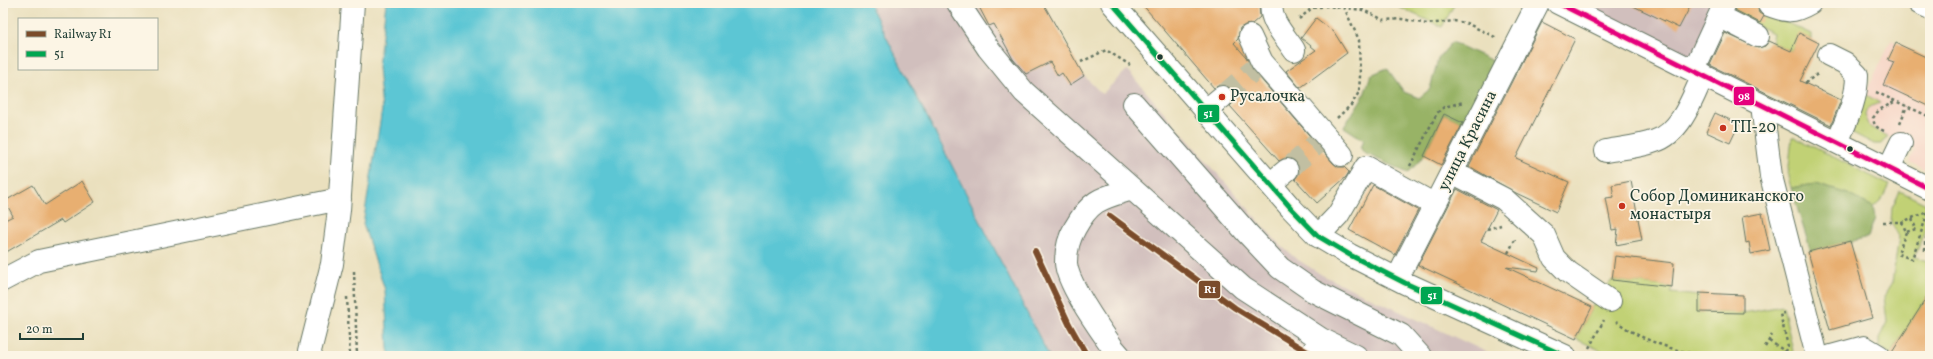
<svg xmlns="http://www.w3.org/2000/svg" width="1933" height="359" font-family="Vollkorn,serif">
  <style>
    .built { fill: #f6d2c3 }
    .industrial { fill: #d1bfbd }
    .green { fill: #c1d174; stroke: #708754 }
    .forest { fill: #98b366; stroke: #5c784d }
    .water { fill: #5bc6d4; stroke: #3d8284 }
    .building { fill: #e8af71 }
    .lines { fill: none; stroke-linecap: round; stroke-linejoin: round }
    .minor-tunnel { stroke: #c1bfa2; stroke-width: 22; stroke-dasharray: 22 11; stroke-linecap: butt }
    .minor-casing { stroke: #667664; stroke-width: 24 }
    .path { stroke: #667664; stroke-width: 2.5; stroke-dasharray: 3 3; stroke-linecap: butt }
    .minor { stroke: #fff; stroke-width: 22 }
    .bus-1-casing { stroke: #fcf5e5; stroke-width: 8 }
    .bus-2-casing { stroke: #fcf5e5; stroke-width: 8 }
    .bus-1 { stroke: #00a651; stroke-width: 5 }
    .bus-2 { stroke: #e5007d; stroke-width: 5 }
    .rail-1-casing { stroke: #fcf5e5; stroke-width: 9 }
    .rail-1 { stroke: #7a4b2a; stroke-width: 6 }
    .bus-dot { fill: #1f3d34; stroke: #fcf5e5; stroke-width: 1.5 }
    .poi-dot { fill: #c8321e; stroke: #fcf5e5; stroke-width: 1.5 }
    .labels { text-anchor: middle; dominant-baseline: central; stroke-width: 3.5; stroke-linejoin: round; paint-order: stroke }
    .poi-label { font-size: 16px; fill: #1f3d34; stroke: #fcf5e5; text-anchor: start }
    .street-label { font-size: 16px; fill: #1f3d34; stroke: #fcf5e5 }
    .line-badge { stroke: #fcf5e5; stroke-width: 1.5 }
    .badge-label { font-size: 11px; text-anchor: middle; font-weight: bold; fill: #fff }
  </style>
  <rect width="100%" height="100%" fill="#fcf5e5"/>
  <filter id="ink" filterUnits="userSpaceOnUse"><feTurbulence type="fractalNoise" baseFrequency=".025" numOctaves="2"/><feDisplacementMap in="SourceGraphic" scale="8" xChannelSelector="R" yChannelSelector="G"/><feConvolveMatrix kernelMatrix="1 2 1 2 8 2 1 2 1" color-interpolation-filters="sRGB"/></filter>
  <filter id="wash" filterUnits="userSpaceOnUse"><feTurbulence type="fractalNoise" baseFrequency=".012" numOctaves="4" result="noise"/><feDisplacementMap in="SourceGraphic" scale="16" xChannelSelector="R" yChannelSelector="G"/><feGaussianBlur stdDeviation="0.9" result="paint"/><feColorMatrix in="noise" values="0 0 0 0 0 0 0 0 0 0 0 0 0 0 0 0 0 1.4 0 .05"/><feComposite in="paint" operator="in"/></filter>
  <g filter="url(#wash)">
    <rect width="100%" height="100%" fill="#eae0be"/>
    <!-- built -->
    <path class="built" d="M1891,40l39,19v113l-20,-10 5,-13 -62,-29z"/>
    <!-- industrial -->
    <path class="industrial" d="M869,3h174l41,73 18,18 25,-24 151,173 17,15 27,17 173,81h-446z
      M1579,3h138l-26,57z"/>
    <!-- green -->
    <path class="green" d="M1390,3h65l-13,24z
      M1736,3h9l66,31v5l-12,-5 -8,17 -20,-9 2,-9 -41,-19z
      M1865,94l15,9c-7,2 -13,4 -15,12l5,12 18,9 -7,8h-7l-27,-14z
      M1792,137h2l95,48 -8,16 -8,6 -25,-13 -33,-10 -24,4 -3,-12z
      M1900,191l30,15v9l-15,42 15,5v30l-40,63 -11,-9v-8l8,-16 -3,-26 8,-13 7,-46 -8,-15 1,-14z
      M1612,280l60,7 -1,6 28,3v16l44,1 40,-7 11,50h-181l-37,-17 16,-32z"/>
    <!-- forest -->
    <path class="forest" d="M1452,42l43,20 -31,62 -20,-10 -20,42 -16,17 -44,-20 -4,-6 4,-7 -20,-13 20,-32 7,-20 16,-7 17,24 15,6 11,-9 8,-30z
      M1815,184l33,10 25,13 2,11 -7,19 -57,15 -20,-64z"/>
    <!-- water -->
    <path class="water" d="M386,3h483l180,353h-659l-2,-7 -3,-59 -22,-66 19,-114 -4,-43z"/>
    <g id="blocks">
      <!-- building -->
      <path class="building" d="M977,3h66l41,73 -14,9 -8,-12 -4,3 -8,-14 -24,12 -13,-15 -19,-35 -5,2z
        M1141,3h116l2,2 1,12 -8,7 -7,1 -5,3 -2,11 -4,4 12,14 7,13 80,93 5,4h6l5,5 -3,5 -29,26 -22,-24 4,-5v-6l-3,-6 -4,-4h-7l-6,3 -49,-55 4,-4v-7l-3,-6 -4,-4h-7l-6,3z
        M1627,3h65l-13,25z
        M1737,3h20l2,10 5,3 -4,7 -25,-13z
        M1316,18l18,14 13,21 -47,35 -14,-17 30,-21 -15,-12z
        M1542,22l33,17 -59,119 53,24 -13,30 -40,-19 -47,-27z
        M1725,33l33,15 7,-2 4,-5 22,10 8,-18 20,10 -19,38 41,19 -10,25 -121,-60z
        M1896,43l34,16v48l-47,-22 11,-23 -6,-2z
        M1715,113l24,11 -9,19 -24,-11z
        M1444,114l19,9 -22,42 -17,-9z
        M82,181l13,21 -32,21 -2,-3 -58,34v-33l10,-5 -8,-15 28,-16 12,20z
        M1631,181l11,59 -26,5 2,-16 -6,1 -6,-32 8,-1 -2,-12z
        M1373,185l45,25 -23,45 -46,-25z
        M1457,189l40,21 -16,31 58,27 -1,3 -32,-4 86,40 -16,32 -158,-74z
        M1762,213l8,37 -19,4 -2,-12 -3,1 -4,-26z
        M1850,241l22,77 -42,12 -22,-78z
        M1615,256l59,7 -2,24 -60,-7z
        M1930,292v64h-39v-2z
        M1699,293l44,2v18l-44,-1z"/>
    </g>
  </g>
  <g filter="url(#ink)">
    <use href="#blocks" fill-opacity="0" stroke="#667664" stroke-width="1"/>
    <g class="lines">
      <!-- minor-tunnel -->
      <path class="minor-tunnel" d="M1222,97l34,-29
        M1287,170l33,-29"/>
      <defs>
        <path id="minor" d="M958,3l30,45 36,44 219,196 78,51 35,17
          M1112,3l179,205 27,28 32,19 55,28 160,73
          M1272,3c-4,17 14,34 22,47
          M1558,3l372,186
          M1919,3l11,5
          M1769,5c18,7 24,8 41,-2
          M1719,16l39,20
          M1250,36l12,26 80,93
          M1829,55l16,8 12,12c0,25 -10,44 -20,67
          M1694,70l31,-67
          M1134,104l113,129 33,35 33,23 88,44 19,21
          M1762,105l9,71 46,180
          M1205,111l17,-14
          M1606,151c16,-3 34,-4 49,-10 26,-8 38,-44 48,-66
          M1889,168l12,-25
          M1452,172l52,27 40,36 10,23 14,14 42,29
          M1270,184l17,-14
          M1318,236l20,-21 28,-48 69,38
          M1397,279l141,-276
          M3,280l36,-19 301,-62
          M311,356l-1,-5 22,-87 7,-54 14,-207
          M1120,356l-7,-8c-13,-19 -46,-64 -47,-85 0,-12 3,-25 9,-35 16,-29 27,-30 57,-39
          M1310,356l11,-17
          M1831,356l33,-9 15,9"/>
      </defs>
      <!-- minor casing -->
      <use href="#minor" class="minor-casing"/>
      <!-- path -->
      <path class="path" d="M1299,19l13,-11 15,-2 36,4 21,10 18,-1 25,5 27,-3 12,2 31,15
        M1081,62l25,-12 24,15
        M1805,83l14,-10
        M1876,92l54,25
        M1337,118l15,-14 7,-12 1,-16 -1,-36 -17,-37
        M1900,123l7,-17
        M1884,131c-7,-3 -10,-5 -11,-13l6,-8 17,-9
        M1410,166l27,-53 7,-6 20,-5
        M1883,222h19l10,-4 4,11 -10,3 -4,-10
        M1487,229l14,-4
        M1906,232l-8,22 14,5 16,-47 -16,6
        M1925,251v-9l5,-16
        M1508,253l8,-15
        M354,271l3,85
        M347,297l3,59
        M1616,321c24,19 57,29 86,35
        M1769,341l16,10 3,-5 -8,-32 4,-1
        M1765,347l7,-12
        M1589,348l15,-28
        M1777,356l8,-5"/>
      <!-- minor -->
      <use href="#minor" class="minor"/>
      <defs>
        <path id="bus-1" d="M1112,3l179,205 27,28 32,19 55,28 160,73"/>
        <path id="bus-2" d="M1558,3l372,186"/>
      </defs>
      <!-- bus-1 casing -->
      <use href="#bus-1" class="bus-1-casing"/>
      <!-- bus-2 casing -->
      <use href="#bus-2" class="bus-2-casing"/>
      <!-- bus-1 -->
      <use href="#bus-1" class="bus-1"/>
      <!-- bus-2 -->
      <use href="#bus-2" class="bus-2"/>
      <defs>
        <path id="rail-1" d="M1110,216l125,92 79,48
          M1035,251l34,73 18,32"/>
      </defs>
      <!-- rail-1 casing -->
      <use href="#rail-1" class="rail-1-casing"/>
      <!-- rail-1 -->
      <use href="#rail-1" class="rail-1"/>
    </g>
  </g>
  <!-- markers -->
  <g class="bus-dot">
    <circle cx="1160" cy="57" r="3.5"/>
    <circle cx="1850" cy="149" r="3.5"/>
  </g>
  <g class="poi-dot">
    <circle cx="1222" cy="97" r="4"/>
    <circle cx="1723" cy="128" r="4"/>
    <circle cx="1622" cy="206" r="4"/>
  </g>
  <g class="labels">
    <!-- poi labels -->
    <g class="poi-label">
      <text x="1230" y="97">Русалочка</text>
      <text x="1731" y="128">ТП-20</text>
      <text x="1630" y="197">Собор Доминиканского<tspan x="1630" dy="18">монастыря</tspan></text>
    </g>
    <!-- street labels -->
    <g class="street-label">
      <text transform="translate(1468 141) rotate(-63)">улица Красина</text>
    </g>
  </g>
  <g class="line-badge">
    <rect x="1733" y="86" width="22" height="20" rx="4" fill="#e5007d"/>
    <rect x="1197" y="104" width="23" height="19" rx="4" fill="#00a651"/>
    <rect x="1198" y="280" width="23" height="19" rx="4" fill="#7a4b2a"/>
    <rect x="1420" y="286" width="23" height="19" rx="4" fill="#00a651"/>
  </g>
  <g class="badge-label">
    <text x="1744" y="100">98</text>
    <text x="1208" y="117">51</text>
    <text x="1210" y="293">R1</text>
    <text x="1432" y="299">51</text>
  </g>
  <!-- margin -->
  <rect width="1933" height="359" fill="none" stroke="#fcf5e5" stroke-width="16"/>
  <!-- legend -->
  <rect x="18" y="18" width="140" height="52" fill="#fcf5e5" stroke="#a4ab9e"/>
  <rect x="26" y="31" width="20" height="6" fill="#7a4b2a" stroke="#a4ab9e"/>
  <text x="54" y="38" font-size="12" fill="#1f3d34">Railway R1</text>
  <rect x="26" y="51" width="20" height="6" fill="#00a651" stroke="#a4ab9e"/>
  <text x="54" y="58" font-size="12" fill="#1f3d34">51</text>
  <!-- scale -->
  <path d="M20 333v6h63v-6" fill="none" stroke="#1f3d34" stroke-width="2"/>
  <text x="26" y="333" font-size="12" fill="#1f3d34" stroke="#fcf5e5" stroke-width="3" paint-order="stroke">20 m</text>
</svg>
